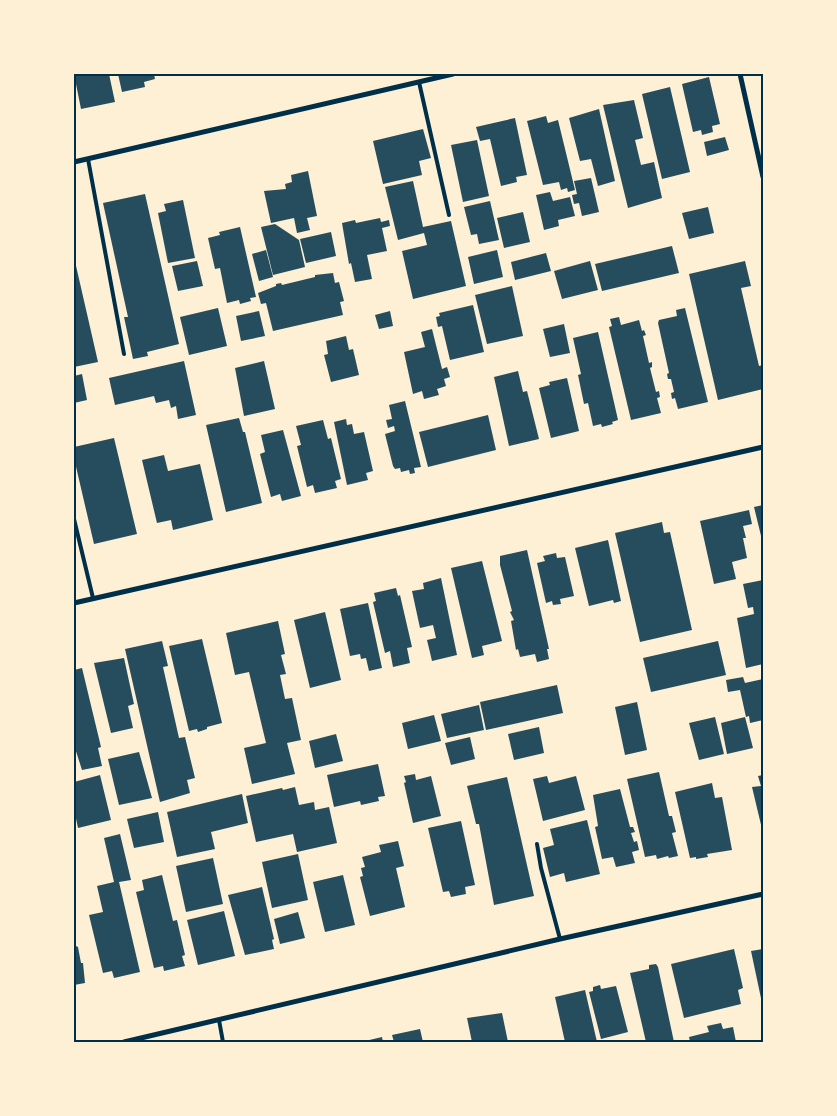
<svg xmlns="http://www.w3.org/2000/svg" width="837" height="1116" font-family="Inter,sans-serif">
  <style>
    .building { fill: #264d5e }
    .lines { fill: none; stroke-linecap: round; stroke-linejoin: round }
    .service { stroke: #003049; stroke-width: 4 }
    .minor { stroke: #003049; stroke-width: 5 }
    .neatline { fill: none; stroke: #003049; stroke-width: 2 }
  </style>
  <rect width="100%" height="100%" fill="#fdf0d5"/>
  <!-- building -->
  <path class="building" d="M74,74h35l6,28 -34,7z
    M118,74h36l1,5 -11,3 1,5 -23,5z
    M709,77l11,47 -8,2 1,6 -11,3 -1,-5 -8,2 -11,-48z
    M670,87l20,85 -28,7 -20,-85z
    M634,100l9,38 -8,2 6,25 13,-3 8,36 -34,10 -25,-103z
    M599,109l16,72 -17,5 -7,-27 -11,2 -11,-43z
    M546,116l2,7 10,-3 17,70 -7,2 -1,-4 -6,2 -2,-8 -16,3 -16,-64z
    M515,118l12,57 -11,2 1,5 -16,4 -11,-47 -10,2 -4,-14z
    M423,129l8,29 -12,3 3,14 -39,9 -10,-43z
    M725,137l4,13 -22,6 -3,-14z
    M477,140l12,56 -26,6 -12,-57z
    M308,171l9,45 -10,2 3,12 -13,3 -3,-15 -23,5 -7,-32 22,-2 -1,-5 7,-2 -1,-7z
    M591,178l8,34 -17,4 -3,-13 -5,1 -2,-9 5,-1 -3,-13z
    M413,181l10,46 28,-6 15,65 -53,13 -11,-48 25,-6 -3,-12 -26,7 -13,-53z
    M550,192l3,9 17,-4 5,19 -17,4 1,6 -15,4 -8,-35z
    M145,194l34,150 -32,8 1,4 -15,3 -9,-42h4l-25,-114z
    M183,200l12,58 -27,5 -10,-50 8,-2 -2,-7z
    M490,201l9,39 -20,4 -2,-10 -6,1 -7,-28z
    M708,207l6,26 -25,6 -7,-26z
    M523,212l7,30 -26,6 -7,-30z
    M380,218l1,4 8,-2 1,6 -8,2 5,23 -20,4 5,24 -17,3 -4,-19 -2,1 -7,-41 13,-3 1,3z
    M275,224l24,16 6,27 -32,8 -12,-48z
    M240,227l16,70 -6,1 1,3 -11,3 -1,-4 -12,3 -7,-35 -5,1 -7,-31 12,-3 -1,-3z
    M331,232l5,24 -30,7 -6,-24z
    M672,246l7,27 -77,18 -7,-27z
    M266,250l7,27 -14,4 -7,-27z
    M497,250l6,27 -29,7 -6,-27z
    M546,253l5,18 -36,9 -4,-18z
    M74,257l24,105 -24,5z
    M197,261l6,25 -25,5 -6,-25z
    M590,261l8,29 -36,9 -8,-28z
    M745,261l6,25 -10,2 18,78 4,-1v24l-45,11 -29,-126z
    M333,273l2,10 4,-1 5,19 -4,1 3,13 -70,16 -7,-28 -5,1 -3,-11 18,-7v-2l5,-1 1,2 33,-8v-2z
    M512,286l11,50 -36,8 -12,-49z
    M473,305l11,47 -34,8 -8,-34 -4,1 -2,-10 4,-1 -1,-3z
    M218,308l9,38 -38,9 -9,-38z
    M685,308l23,94 -30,7 -3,-11 -3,1 -1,-6 3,-1 -3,-13h-3l-1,-5 2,-1 -11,-50 1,-3 18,-4 -1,-6z
    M259,311l6,25 -24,5 -5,-25z
    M390,311l3,15 -14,3 -4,-14z
    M619,317l2,8 18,-5 3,11 2,-1 2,5 -3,1 6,27 3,-1v5l-2,1 6,24 3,-1 1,6 -3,1 4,15 -30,7 -22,-93 3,-1 -2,-7z
    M564,324l6,29 -20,4 -7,-28z
    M432,329l10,40 5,-2 3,10 -6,2 2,7 -9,3 2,6 -15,4 -2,-8 -9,3 -9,-42 21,-5 -4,-15z
    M598,332l20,88 -6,2 1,2 -11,3 -1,-3 -8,2 -5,-23 -4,1 -6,-29 3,-1 -8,-36z
    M346,336l3,14 4,-1 6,26 -28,7 -7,-27 4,-1 -2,-13z
    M184,361l12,54 -18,4 -2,-13 -5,2 -2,-8 -13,3 -2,-7 -39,9 -6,-27z
    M264,361l11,48 -31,7 -9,-48z
    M518,371l5,21 4,-1 12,48 -30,7 -15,-69z
    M82,374l5,26 -13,3v-27z
    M567,378l12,53 -28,7 -12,-50 11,-3 -1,-3z
    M405,401l16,66 -7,1 1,5 -5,1 -1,-4 -8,2 -1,-4 -5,1 -2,-3 -8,-32 10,-3 -1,-5 -6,2 -2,-8 6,-1 -3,-14z
    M488,415l8,35 -68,17 -9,-35z
    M239,418l4,14h2l17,71 -36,9 -20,-87z
    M346,419l1,6 5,-1 2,10 10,-2 9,39 -7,2 2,7 -21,5 -13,-63z
    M323,420l5,19 3,-1 10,41 -6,2 2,7 -22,5 -2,-8 -6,2 -10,-41 4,-1 -5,-19z
    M283,430l18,66 -19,5 -2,-7 -9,3 -11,-43 5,-2 -4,-17z
    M114,438l23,96 -43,10 -20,-86v-11z
    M164,455l4,16 32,-7 13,56 -40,10 -2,-10 -14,3 -15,-63z
    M763,505v39l-9,-37z
    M749,510l3,14 -9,2 3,12h-3l4,20 -15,4 4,17 -22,5 -14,-63z
    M662,522l2,11 6,-1 22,98 -52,12 -25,-109z
    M608,540l13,61 -7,2 -1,-3 -24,6 -14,-58z
    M527,550l22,99h-2l2,10 -12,3 -2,-8 -15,3 -2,-8 -2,1 -5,-29 3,-1 -4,-8 2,-1 -12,-46v-9z
    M556,553l1,5 8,-1 9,39 -14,3 1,5 -8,1 -1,-4 -6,2 -9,-40 8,-2 -2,-5z
    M482,561l20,80 -20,5 2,9 -12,3 -21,-90z
    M441,578l16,77 -25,6 -5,-21 9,-2 -3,-13 -13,3 -8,-37 12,-2 -1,-6z
    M763,580v84l-17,4 -9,-50 17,-4 -1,-7 -5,1 -5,-24z
    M396,588l2,8 2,-1 12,52 -5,1 3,15 -17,4 -3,-16 -5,2 -12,-51 3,-1 -2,-8z
    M368,603l14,65 -13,3 -3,-13 -5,1 -1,-5 -10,2 -10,-47z
    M325,612l16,68 -31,8 -16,-68z
    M278,621l7,33 -4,1 5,19 -6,1 5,24 7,-1 9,42 -14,3 8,31 -43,10 -8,-36 22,-5 -17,-71 -14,3 -9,-42z
    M202,639l20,84 -15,4v2l-9,3 -1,-3 -8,2 -20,-85z
    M162,641l6,25 -5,1 16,71 6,-1 10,41 -8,2 3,13 -30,9 -35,-153z
    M718,641l8,34 -75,17 -8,-34z
    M124,658l10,46 -6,2 5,22 -22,5 -17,-70z
    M82,668l19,79 -3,1 4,18 -20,4 -8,-25v-75z
    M743,677l2,6 18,-4v41l-13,3 -1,-7 -3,1 -6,-27 -12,2 -2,-12z
    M557,685l6,28 -77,17 -6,-28z
    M637,702l10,48 -22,5 -10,-48z
    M479,705l5,25 -37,8 -6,-24z
    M434,715l7,26 -33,8 -6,-26z
    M715,717l9,37 -25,6 -10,-37z
    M745,717l8,31 -26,6 -6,-31z
    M539,727l5,26 -30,7 -6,-26z
    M336,734l7,27 -28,7 -6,-27z
    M470,737l5,22 -24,6 -6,-22z
    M139,752l13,46 -33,7 -11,-46z
    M378,764l7,32 -7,1 1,4 -18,4 -1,-4 -26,6 -7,-32z
    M659,772l10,44h3l4,16 -4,1 6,23 -9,2 -1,-2 -11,3 -1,-4 -11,2 -18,-78z
    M415,774l1,6 15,-4 10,40 -28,7 -9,-40 2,-1 -2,-6z
    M100,775l11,45 -33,8 -4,-19v-27z
    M763,775v54h-1l-10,-42 9,-1 -3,-10z
    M547,776l2,7 27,-7 9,34 -42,11 -10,-42z
    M507,777l27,119 -40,9 -15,-81h-3l-9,-38z
    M712,783l3,15 7,-1 10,53 -25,4 1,3 -12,2v-2l-6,1 -15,-66z
    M295,787l4,18 15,-3 1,8 14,-3 8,36 -40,9 -4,-18 -37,8 -10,-46 36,-8 1,2z
    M620,789l10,38h3l2,5 -4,1 3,9 3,-1 2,9 -7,2 3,11 -19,4 -3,-10 -11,2 -7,-32 3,-1 -5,-31z
    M242,794l6,29 -37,9 4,17 -38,8 -10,-45z
    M158,812l6,30 -30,6 -7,-29z
    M587,820l13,54 -34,8 -2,-9 -14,4 -7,-29 11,-3 -4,-16z
    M461,821l14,64 -10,2 1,7 -15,3 -2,-6 -6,1 -15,-64z
    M120,834l11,46 -12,2 21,90 -26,6 -2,-7 -9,2 -14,-58 14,-3 -6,-26 17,-4 -10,-44z
    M398,841l6,25 -8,2 9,39 -35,9 -10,-39 3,-1 -2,-8 4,-1 -3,-10 19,-5 -2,-7z
    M298,854l10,46 -36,8 -10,-46z
    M213,858l10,46 -37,8 -10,-46z
    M162,875l11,46 4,-1 8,35 -3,1 3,10 -21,5 -1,-5 -9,2 -18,-76 8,-2 -2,-10z
    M343,875l12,50 -30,7 -12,-50z
    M262,887l12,52 -2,1 2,9 -29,6 -17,-60z
    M224,911l11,45 -37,9 -11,-45z
    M298,912l7,26 -25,6 -6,-25z
    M74,945l4,2 3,16h2l2,20 -11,2z
    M734,949l9,39 -5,2 3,14 -57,14 -13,-54z
    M763,949v54h-1l-11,-52z
    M656,964l2,3 16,75h-28l-16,-69 19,-4v-4z
    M600,985l1,4 15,-3 12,46 -27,7 -12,-47 4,-1v-4z
    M585,990l12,52h-32l-10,-45z
    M502,1013l6,29h-36l-5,-24z
    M721,1023l2,6 10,-2 3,15h-46l-1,-5 20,-5 -2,-6z
    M420,1029l3,13h-29l-2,-7z
    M382,1037l1,5h-22z"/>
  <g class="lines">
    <!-- service -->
    <path class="service" d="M419,82l30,133
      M88,159l36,195
      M74,519l19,79
      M537,844l4,24 19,71
      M219,1020l4,22"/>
    <!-- minor -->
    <path class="minor" d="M740,74l23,103
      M74,162l379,-88
      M74,603l689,-156
      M124,1042l436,-103 203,-45"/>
  </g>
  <!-- border -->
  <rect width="837" height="1116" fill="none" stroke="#fdf0d5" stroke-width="150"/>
  <rect x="75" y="75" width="687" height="966" class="neatline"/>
</svg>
